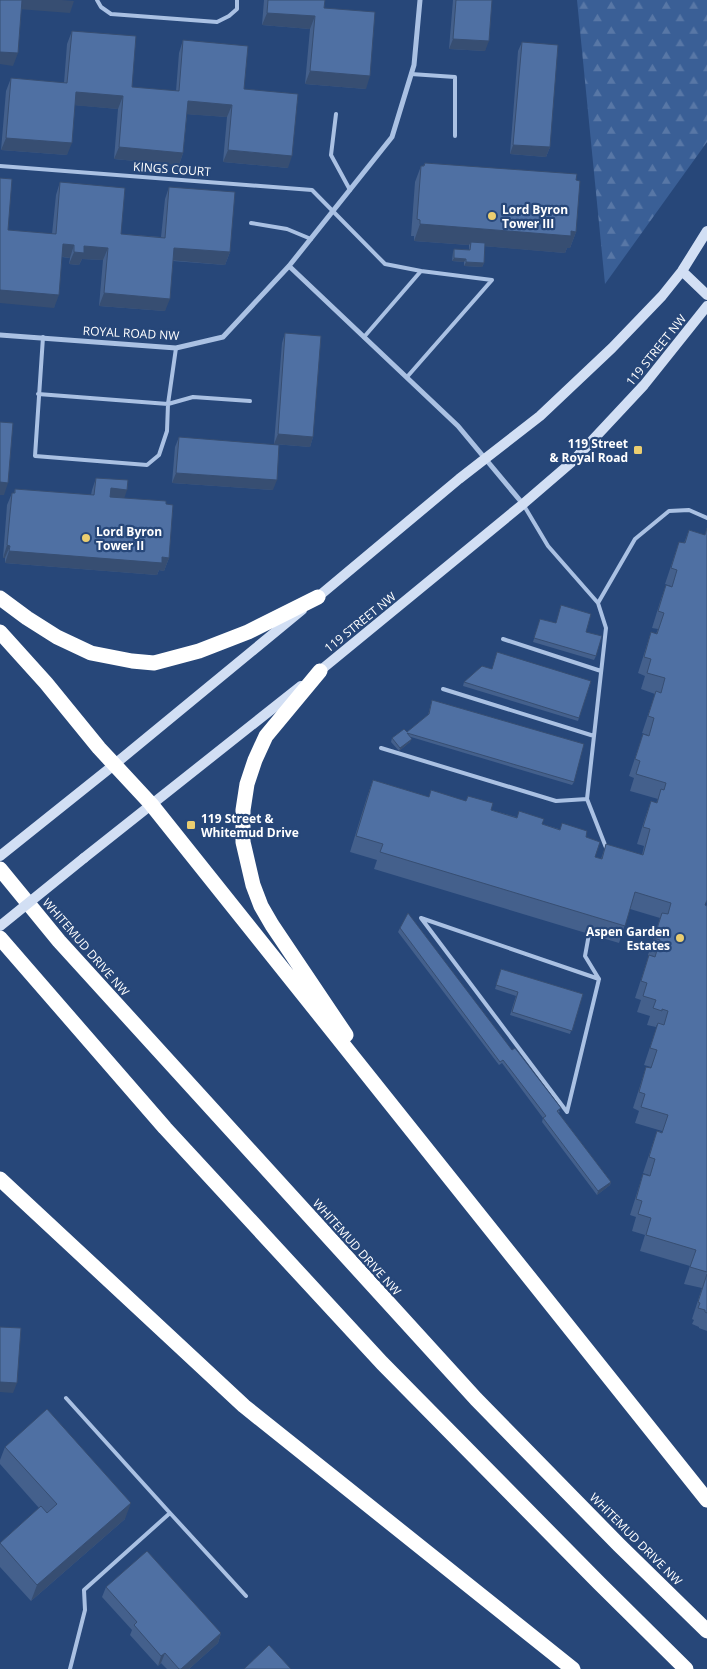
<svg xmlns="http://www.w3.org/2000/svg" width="707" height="1669" font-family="'Open Sans',sans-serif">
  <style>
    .forest { fill: url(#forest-firs) }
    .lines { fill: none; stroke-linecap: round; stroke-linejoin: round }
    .lane { stroke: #aac1e3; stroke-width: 4 }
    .street { stroke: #aac1e3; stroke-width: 5 }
    .secondary { stroke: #d2dff4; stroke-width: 10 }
    .highway { stroke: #fff; stroke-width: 15 }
    .secondary-bridge { stroke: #d2dff4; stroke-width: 10 }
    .wall { fill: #44608c }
    .shaded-wall { fill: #374e72 }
    .building { fill: #4f70a3; stroke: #374e72 }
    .poi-dot { fill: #ebce70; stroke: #274779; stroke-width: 2 }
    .labels { text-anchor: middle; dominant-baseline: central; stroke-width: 4.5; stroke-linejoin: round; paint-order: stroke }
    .street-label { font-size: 12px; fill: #fff; stroke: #274779 }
    .poi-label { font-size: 12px; font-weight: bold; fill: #fff; stroke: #274779; text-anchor: start }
  </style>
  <defs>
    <pattern id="forest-firs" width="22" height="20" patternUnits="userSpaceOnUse" patternTransform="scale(1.25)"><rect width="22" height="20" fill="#3a5f96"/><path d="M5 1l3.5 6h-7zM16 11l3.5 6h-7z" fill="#5877a6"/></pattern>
  </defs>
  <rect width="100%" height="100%" fill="#274779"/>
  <!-- forest -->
  <path class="forest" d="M577,0h130v142l-102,142z"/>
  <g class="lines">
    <!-- lane -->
    <path class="lane" d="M97,0l4,7 10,7 106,8 12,-6 8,-7v-9
      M411,74l44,3v59
      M336,114l-5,41 19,35
      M0,166l312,24 73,74 36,7
      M251,223l36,6 24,10
      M43,337l-8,119 112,9 12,-10 8,-24 1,-27 8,-56
      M364,337l57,-66 71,9 -85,97
      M38,394l130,10 25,-7 57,4
      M598,603l37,-64 34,-28 20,-1 18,8
      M503,639l98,32
      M443,689l151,47
      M381,748l175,53 31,-2 19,-171 -8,-25 -50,-57 -25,-42
      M587,799l20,51
      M589,934l-4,22 14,23 -178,-61 146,194 32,-133
      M66,1398l104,115 -86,77 1,20 -15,59
      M170,1513l76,83"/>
    <!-- street -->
    <path class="street" d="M289,266l169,160 65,78
      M0,335l176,13 47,-11 66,-71 103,-129 22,-72 6,-65"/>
    <!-- secondary -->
    <path class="secondary" d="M682,271l25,24
      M313,601l146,-122 81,-63 72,-68 50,-52 20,-25 25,-40
      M316,674l207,-170 50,-43 71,-76 63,-79
      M0,856l115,-92 187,-154
      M84,858l217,-172"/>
    <!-- highway -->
    <path class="highway" d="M0,598l27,20 30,19 34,16 41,8 22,2 45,-12 49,-19 70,-35
      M0,632l46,51 53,65 52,56 556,696
      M320,671l-54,65 -11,24 -8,24 -4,26v32l10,43 8,21 11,19 74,110
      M0,869l59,72 417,458 143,146 88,86
      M0,938l165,190 217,235 217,220 87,86
      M0,1179l244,227 329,263"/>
    <!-- secondary-bridge -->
    <path class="secondary-bridge" d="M0,926l84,-68"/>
  </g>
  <!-- wall -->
  <path class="wall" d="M264,0h61l-1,8 42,81 -61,-5 5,-55 -48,-4z
    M453,0h39l-7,51 -36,-2z
    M72,31l60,56 44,4 3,-38 4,-13 61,49 44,79 -65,-6 4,-45 -40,-3 -4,39 -4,12 -65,-6 4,-50 -43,-4 -8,50 -66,-5 5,-59 5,-13 53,5 3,-39z
    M522,42l28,105 -4,10 -36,-3 8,-103z
    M425,163l151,17v52l-6,16h-3l-2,5 -81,-7v17l-2,4 -18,-1v-4l-12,-1 1,-9 1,-3 15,1v-5l-55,-4v-5h-3l4,-54 6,-16h2z
    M60,182l61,52 40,3 4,-38 4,-12 61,65 -5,13 -52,-4 -8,50 -66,-5 4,-46 -21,-1 -3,6 -10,-1 1,-6 -8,-1 -8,51 -46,-78 44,4 4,-39z
    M285,333l28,104 -3,10 -36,-3 8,-101z
    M179,437l94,53 -101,-7 3,-36z
    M96,478l28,20 45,60 -5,13 -5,-1 -2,5 -152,-12v-5h-2l4,-53 5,-12h2l1,-4 76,6 1,-5z
    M707,528l-2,377 2,1v425l-8,-3v-1l-7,-3 2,-4 -2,-1 10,-31 -18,-4 6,-18 -50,-15 5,-16 -13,-4 4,-14 -6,-2 13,-41 6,2v-1l-6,-2 14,-42 5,1v-1l-27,-8 4,-12 -6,-3 13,-41 5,1v-1l-7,-2 13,-39 -1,-1v2l-9,-2 3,-9 -13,-4 4,-12 -6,-2 14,-43 5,2v-1l-6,-1 12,-37 -30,-9 -11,34 -245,-74 3,-9 -27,-8 17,-55 6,-17 56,17 2,-7 60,20 51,14 44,13 9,20 6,2 5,-15 36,11 2,-9 -7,-2 8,-26 6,-17 5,2 2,-4 -28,-8 4,-13 -5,-2 14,-42 5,2v-1l-6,-2 13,-39 -14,-5 4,-13 -7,-3 13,-41 5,2 2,-5 -6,-1 8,-26 6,-17 5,2v-1l-6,-2 14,-42 5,1 5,-13 16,5z
    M540,619l46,13 10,24 -2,4 -61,-18z
    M492,669l99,12 -13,40 -115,-35 1,-4z
    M432,700l142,82 -2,3 -161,-48 -1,5 -11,9 -8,-9 1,-4 15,-6 21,-17z
    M400,928l112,122 48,62 -2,1 53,69 -1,3 -13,10 -55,-73 1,-4 -41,-55 -3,2 -101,-133z
    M501,969l82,25 -13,40 -60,-19 6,-19 -21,-7z
    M5,1447l120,72 -94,82 -31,-34v-24l39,-35 -39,-44v-4z
    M106,1587l115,46 -3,10 -29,26h-22l-6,-6 -3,3 -28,-31 2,-5 -30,-33z"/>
  <!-- shaded-wall -->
  <path class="shaded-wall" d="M21,0h41l12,1 -4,12 -52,-4z
    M267,13l48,3 -5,13 -48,-4z
    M453,39l36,2 -4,10 -36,-2z
    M0,52l18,1 -5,13 -13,-2z
    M310,71l60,5 -4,13 -61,-5z
    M76,92l47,4 -5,13 -47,-4z
    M188,101l44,4 -5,12 -44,-3z
    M6,138l66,5 -5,12 -66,-5z
    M513,145l37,2 -4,10 -36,-3z
    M119,147l64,6 -4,12 -65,-6z
    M228,150l64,6 -4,12 -65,-6z
    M420,224l151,7 5,1 -6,16h-3l-2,5 -95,-8 1,-3 -2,3 -55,-4z
    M63,244l11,1 -4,13 -11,-2z
    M84,246l24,2 -5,12 -21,-1 -3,6 -10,-1 5,-12z
    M174,248l56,4 -5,13 -56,-5z
    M454,258l12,1 -2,3 -12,-1z
    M466,262l18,1 -2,4 -18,-1z
    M0,290l59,5 -5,13 -54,-5z
    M104,293l66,6 -5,12 -66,-5z
    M278,434l35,3 -3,10 -36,-3z
    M176,473l101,7 -4,10 -101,-7z
    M0,482l8,1 -4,12h-4z
    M111,488l16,2 -4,12 -17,-1z
    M7,545l3,1 -5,12h-2z
    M9,551l153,6 7,1 -5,13 -5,-1 -2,5 -152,-12z
    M412,739l-2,3 -11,9 1,-3z
    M611,1182l-1,3 -13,10 1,-4z
    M0,1382l17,1 -4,10 -13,-1z
    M131,1503l-6,16 -94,82 6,-16z
    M221,1633l-3,10 -29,26h-8z
    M165,1653l-4,10 -3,3 3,-10z"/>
  <!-- building -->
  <path class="building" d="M0,0h22l-4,53 -18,-1z
    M268,0h57l-1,8 51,4 -5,64 -60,-5 5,-55 -48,-3z
    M456,0h36l-3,41 -36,-2z
    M72,31l64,5 -4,51 47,4 4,-51 65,6 -4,43 54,5 -6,62 -64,-6 4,-45 -44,-4 -5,52 -64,-6 4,-51 -47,-4 -4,51 -66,-5 5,-60 56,5z
    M522,42l36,3 -8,102 -37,-2z
    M425,163l152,11 -1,6 4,1 -4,51 -5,-1v5l-151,-12v-4l-3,-1 4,-53h3z
    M0,178l12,1 -4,51 48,4 4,-52 65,6 -4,46 44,4 4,-51 66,5 -5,60 -56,-4 -4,51 -66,-6 4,-45 -24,-2v7l-10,-1v-7l-11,-1 -4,51 -59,-5z
    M471,242l14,1 -1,20 -18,-1v-3l-12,-1v-9l16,1z
    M285,333l36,3 -8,101 -35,-3z
    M0,422l13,1 -5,60 -8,-1z
    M179,437l100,8 -2,35 -101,-7z
    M96,478l32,2 -1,10 -16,-2 -1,9 56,4v3l7,1 -4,53 -7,-1v6l-153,-12 1,-5 -3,-1 5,-52h3v-4l79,6z
    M707,528v372l-2,5 2,1v366l-17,-5 6,-17 -50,-15 5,-17 -13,-4 4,-13 -6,-2 7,-25 7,2 5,-17 -6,-2 8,-26 5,2 6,-18 -27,-8 4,-13 -6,-2 7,-25 5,1 6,-18 -7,-2 8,-25 6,2 4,-14 -6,-2v2l-9,-3 3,-8 -13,-4 4,-13 -6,-2 8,-26 6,2 5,-17 -6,-2 8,-25 6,1 3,-11 -36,-11 -10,34 -245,-74 3,-8 -27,-8 17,-56 56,17 2,-7 35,11 2,-5 25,7 -2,7 26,8 2,-7 25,8 -2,5 18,6 2,-7 25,8 -1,6 14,5 -5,15 7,2 4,-15 37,11 7,-26 -7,-2 8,-26 6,2 4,-14 3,1 2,-7 -30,-9 4,-13 -5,-2 8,-25 6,2 5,-18 -6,-2 8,-25 5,2 4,-15 -18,-5 4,-14 -7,-2 7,-25 6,2 7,-21 -6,-2 8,-26 6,2 5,-17 -6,-2 8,-26 6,1 4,-13 16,5z
    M561,605l30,9 -5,18 16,4 -6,20 -62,-18 6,-19 16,4z
    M497,652l94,29 -12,37 -115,-36 18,-16 10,3z
    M432,700l152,44 -10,38 -167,-49 5,6 -12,9 -8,-10 12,-9 3,3 22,-18z
    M408,913l104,137 3,-2 46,60 -4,3 54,71 -13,9 -55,-73 3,-2 -43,-56 -3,2 -100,-134z
    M501,969l82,25 -11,37 -60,-19 6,-20 -22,-7z
    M707,1274v39l-2,-1v-2l-7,-2 2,-5 -2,-1z
    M0,1327l21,1 -4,55 -17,-1z
    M47,1409l84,94 -94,82 -37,-42 41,-37 6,7 10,-9 -52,-57z
    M147,1551l74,82 -40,36h-2l-14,-16 -4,3 -27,-31 3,-3 -31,-35z
    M269,1645l22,24h-47z"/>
  <!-- markers -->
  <g class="poi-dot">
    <circle cx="492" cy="216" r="5"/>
    <rect x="633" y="445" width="10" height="10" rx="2.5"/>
    <circle cx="86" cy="538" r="5"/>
    <rect x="186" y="820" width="10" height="10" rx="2.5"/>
    <circle cx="680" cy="938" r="5"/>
  </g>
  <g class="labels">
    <!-- street labels -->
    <g class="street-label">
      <text transform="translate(172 169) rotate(4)">KINGS COURT</text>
      <text transform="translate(131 333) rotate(3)">ROYAL ROAD NW</text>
      <text transform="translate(656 350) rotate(-51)">119 STREET NW</text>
      <text transform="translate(360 622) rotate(-39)">119 STREET NW</text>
      <text transform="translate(86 947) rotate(49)">WHITEMUD DRIVE NW</text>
      <text transform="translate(357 1247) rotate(48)">WHITEMUD DRIVE NW</text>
      <text transform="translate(636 1539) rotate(45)">WHITEMUD DRIVE NW</text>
    </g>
    <!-- poi labels -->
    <g class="poi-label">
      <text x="502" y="209">Lord Byron<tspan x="502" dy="14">Tower III</tspan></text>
      <text x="628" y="443" text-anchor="end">119 Street<tspan x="628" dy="14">&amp; Royal Road</tspan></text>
      <text x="96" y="531">Lord Byron<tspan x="96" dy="14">Tower II</tspan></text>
      <text x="201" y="818">119 Street &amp;<tspan x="201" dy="14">Whitemud Drive</tspan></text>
      <text x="670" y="931" text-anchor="end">Aspen Garden<tspan x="670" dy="14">Estates</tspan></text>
    </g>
  </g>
</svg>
